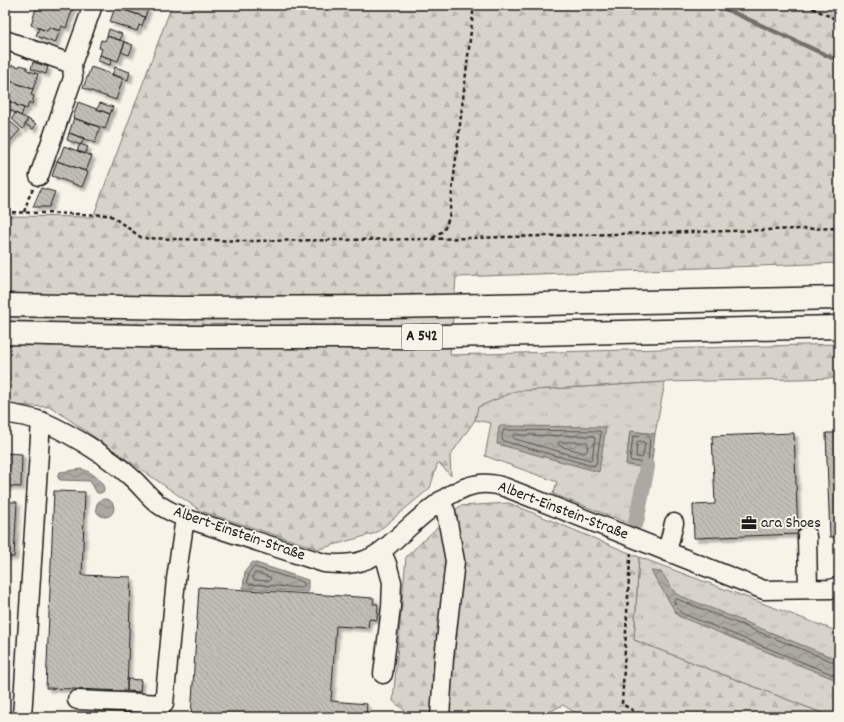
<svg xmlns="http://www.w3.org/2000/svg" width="844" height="722" font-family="Dekko,sans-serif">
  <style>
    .grass { fill: url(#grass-tufts); stroke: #7a7874 }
    .forest { fill: url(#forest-firs); stroke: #7a7874 }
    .water { fill: url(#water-waves); stroke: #72716c }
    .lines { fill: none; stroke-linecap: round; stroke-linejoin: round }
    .shore { stroke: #565452; stroke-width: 1 }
    .stream { stroke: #72716c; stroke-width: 4.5 }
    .canal { stroke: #aca9a2; stroke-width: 16 }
    .building { fill: url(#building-back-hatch); stroke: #1c1c1c; filter: url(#shadow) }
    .minor-casing { stroke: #1c1c1c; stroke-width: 21 }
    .highway-casing { stroke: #1c1c1c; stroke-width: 25 }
    .path { stroke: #1c1c1c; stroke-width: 2.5; stroke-dasharray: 4 3; stroke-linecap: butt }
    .minor { stroke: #f7f3e8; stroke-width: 18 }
    .highway { stroke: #f7f3e8; stroke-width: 22 }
    .labels { text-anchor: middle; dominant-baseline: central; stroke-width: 4; stroke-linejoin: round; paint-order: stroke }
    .shield { fill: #f7f3e8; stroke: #5e5c59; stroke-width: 1 }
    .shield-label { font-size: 15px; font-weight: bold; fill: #1c1c1c }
    .street-label { font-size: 16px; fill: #1c1c1c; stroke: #f7f3e8 }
    .poi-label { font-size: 16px; fill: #1c1c1c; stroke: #f7f3e8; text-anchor: start }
  </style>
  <defs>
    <pattern id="grass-tufts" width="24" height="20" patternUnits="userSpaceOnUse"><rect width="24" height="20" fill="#d7d3cb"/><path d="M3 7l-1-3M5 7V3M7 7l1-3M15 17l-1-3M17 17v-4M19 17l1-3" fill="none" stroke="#b8b5ae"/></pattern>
    <pattern id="forest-firs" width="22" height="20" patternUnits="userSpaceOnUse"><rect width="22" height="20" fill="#d7d3cb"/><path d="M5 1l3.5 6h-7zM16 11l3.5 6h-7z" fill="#b8b5ae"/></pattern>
    <pattern id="water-waves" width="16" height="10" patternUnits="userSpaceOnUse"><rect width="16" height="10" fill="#aca9a2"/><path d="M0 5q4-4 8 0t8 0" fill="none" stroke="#8b8983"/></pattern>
    <pattern id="building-back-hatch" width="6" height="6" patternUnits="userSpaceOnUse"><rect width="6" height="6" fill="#c0beb5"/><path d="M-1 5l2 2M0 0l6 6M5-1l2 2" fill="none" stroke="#a4a39b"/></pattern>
    <filter id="shadow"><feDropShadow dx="3.5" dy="3.5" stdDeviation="1" flood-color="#0004"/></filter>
  </defs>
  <rect width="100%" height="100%" fill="#f7f3e8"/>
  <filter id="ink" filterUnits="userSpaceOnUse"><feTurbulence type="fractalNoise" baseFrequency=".025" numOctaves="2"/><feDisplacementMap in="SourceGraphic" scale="8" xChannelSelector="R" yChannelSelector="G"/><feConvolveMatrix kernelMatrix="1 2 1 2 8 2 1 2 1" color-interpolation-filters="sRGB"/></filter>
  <g filter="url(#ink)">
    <!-- grass -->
    <path class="grass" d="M665,382l-10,52 -25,-3 -4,33 16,3 -11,57 -78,-30 4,-12 -72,-26 6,-33 -16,-3 2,-13 39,-16z
      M639,557l200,75v85h-7l-198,-77z"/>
    <!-- forest -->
    <path class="forest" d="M172,5h667v258l-383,14 -6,78 389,-11v34l-174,4 -149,9 -38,16 -3,13 -25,36 1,20 -13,-14 -8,26 -54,45 -57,16 -118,-38 -150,-104 -46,-2v-189l88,1z
      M509,503l130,54 -5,83 198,77h-250l-19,-12 -24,12h-129v-2l-17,-14 13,-144 54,-51z"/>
    <!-- water -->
    <path class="water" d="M499,426l107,1 -7,45 -102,-28z
      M630,431l25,3 -4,34 -25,-3z
      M82,469c8,2 23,12 22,22l-3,2h-4l-7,-12 -30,-1 -2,-2v-4l2,-2z
      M96 508a9 9 0 1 1 18 0a9 9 0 1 1-18 0Z
      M253,562l55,18v12l-65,-4 2,-17z
      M651,571l10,1 15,22 163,66v21l-161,-65z"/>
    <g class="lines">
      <!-- shore -->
      <path class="shore" d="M504,430l96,1 1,2 -5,32 -3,1 -90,-25c-2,-2 -1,-9 1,-11z
        M515,435l78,1 2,2 -3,21 -2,1 -75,-21 -2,-2z
        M634,436l15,1 1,1 -2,23 -1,2 -15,-2 -2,-1 3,-23z
        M639,441l4,1 2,1 -2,13 -1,2 -5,-1 -1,-2 1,-12z
        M559,442h28l1,2 -1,7 -2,2 -25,-7 -2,-2z
        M254,567l49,15 1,2v3l-2,1 -53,-4 -2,-2 2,-9z
        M255,573h2l13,4 1,2 -2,2 -15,-1 -1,-2v-3z
        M839,663h-3l-159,-64 -3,1v2l7,11 158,64"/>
      <!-- stream -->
      <path class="stream" d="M717,5l122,56"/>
      <!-- canal -->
      <path class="canal" d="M636,522l11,-55"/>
    </g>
    <!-- building -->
    <path class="building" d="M37,5h27l9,3 -7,20 -4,-2 -2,5 -11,-4 -2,4 -16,-6z
      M116,5h30l-1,3 3,1 -3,8 -30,-10z
      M115,7l30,10 -3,9 -3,-1 -2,6 -27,-9z
      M49,27l11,4 -5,12 -19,-7 3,-8 8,3z
      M109,29l13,5 -2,6 -13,-4z
      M107,36l18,6 -7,19 -18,-6 2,-6 -3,-1 2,-8 4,1z
      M125,42l8,3 -4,10 -8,-3z
      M100,55l12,4 -2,6 -12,-4z
      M33,62l15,5 -2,7 -15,-5z
      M12,65l7,2 1,-2 7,2v3l11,4 -5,15 -26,-9z
      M91,67l32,11 -7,22 -33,-12z
      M115,67l15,5 -2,8 -16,-5z
      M7,80l26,9 -2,6 3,1 -2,8 -3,-2 -2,7 -11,-4v-1l-6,-2v-2l-5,-1v-14z
      M6,99l4,1v2l6,2v1l8,3 -3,8 -16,-9v-4z
      M78,102l32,12 -5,15 -32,-11z
      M100,103l13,4 -3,7 -13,-5z
      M15,113l13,6 -5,10 -11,-10z
      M5,117l15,13 -9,10 -6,-6z
      M74,118l26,9 -5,16 -26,-10z
      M28,119l8,5 -3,5 -8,-5z
      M69,133l15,5 -3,7 -14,-5z
      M5,134l6,6 -6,7z
      M80,144l8,3 -3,7 -8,-3z
      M64,146l28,10 -6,15 -29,-10 2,-4h1z
      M57,161l31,11 -6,15 -30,-11z
      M41,188l14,4 -6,15h-16z
      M794,433l4,101 -104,4 -1,-33 22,-1 -3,-68z
      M826,433h13v104h-9z
      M5,453l17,1 -1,33 -16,-1z
      M54,491l31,1 -3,83 49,2 -4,114 -81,-3z
      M5,502h12l-3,55h-9z
      M199,587l175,11 -1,6h5l-1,16 -8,-1 -1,9 -32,-2 -5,75 36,3 -1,10h7v3h-182z
      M127,679l14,1 -1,12 -13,-1z"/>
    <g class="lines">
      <defs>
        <path id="minor" d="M5,40l67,24 21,-59
          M39,176l34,-98 -1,-14
          M5,413c12,2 24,4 36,8 16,6 31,15 46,24 16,10 31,20 45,33 9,8 16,18 26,26 8,6 18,10 27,14l139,45c17,2 33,2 48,-6 10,-5 18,-13 27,-21 22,-19 58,-56 90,-52 6,0 12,2 18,4l257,102 67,-1 8,-3
          M807,536l1,53
          M382,552l5,12 5,18 -1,25 -8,67
          M667,552l7,-29
          M77,700l87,4 12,-125 9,-61
          M22,717l19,-296
          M440,717l4,-59 11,-97 -9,-49 -6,-11"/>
        <path id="highway" d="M5,305l177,3 208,-1 449,-9
          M5,333l177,4h219l438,-10"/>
      </defs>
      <!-- minor casing -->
      <use href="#minor" class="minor-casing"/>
      <!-- highway casing -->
      <use href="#highway" class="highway-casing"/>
      <!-- path -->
      <path class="path" d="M806,5l33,16
        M5,212l105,3 32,23 104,3 186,-2 407,-11
        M24,212l5,-15 4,-8
        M433,238l11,-8 5,-12 25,-213
        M631,553l-1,6 -8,145 22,13"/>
      <!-- minor -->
      <use href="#minor" class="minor"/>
      <!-- highway -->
      <use href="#highway" class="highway"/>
    </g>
  </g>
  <!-- icons -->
  <defs>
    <symbol id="office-bare" viewBox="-9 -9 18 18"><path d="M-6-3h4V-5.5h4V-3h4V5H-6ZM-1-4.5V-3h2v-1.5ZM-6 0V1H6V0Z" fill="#1c1c1c" stroke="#f7f3e8" stroke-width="2.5" paint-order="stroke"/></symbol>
  </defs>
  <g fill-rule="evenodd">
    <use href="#office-bare" x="738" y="512" width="22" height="22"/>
  </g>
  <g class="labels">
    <!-- shield labels -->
    <rect class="shield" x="402" y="324" width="40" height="26" rx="3"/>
    <g class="shield-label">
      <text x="422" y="337">A 542</text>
    </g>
    <!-- street labels -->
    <g class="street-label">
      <text transform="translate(563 511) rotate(21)">Albert-Einstein-Straße</text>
      <text transform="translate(239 534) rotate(19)">Albert-Einstein-Straße</text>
    </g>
    <!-- poi labels -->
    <g class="poi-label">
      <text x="761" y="523">ara Shoes</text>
    </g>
  </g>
  <!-- margin -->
  <rect width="844" height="722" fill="none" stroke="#f7f3e8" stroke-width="20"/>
  <rect x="10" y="10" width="824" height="702" fill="none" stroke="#1c1c1c" stroke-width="1.5" filter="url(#ink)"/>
</svg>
